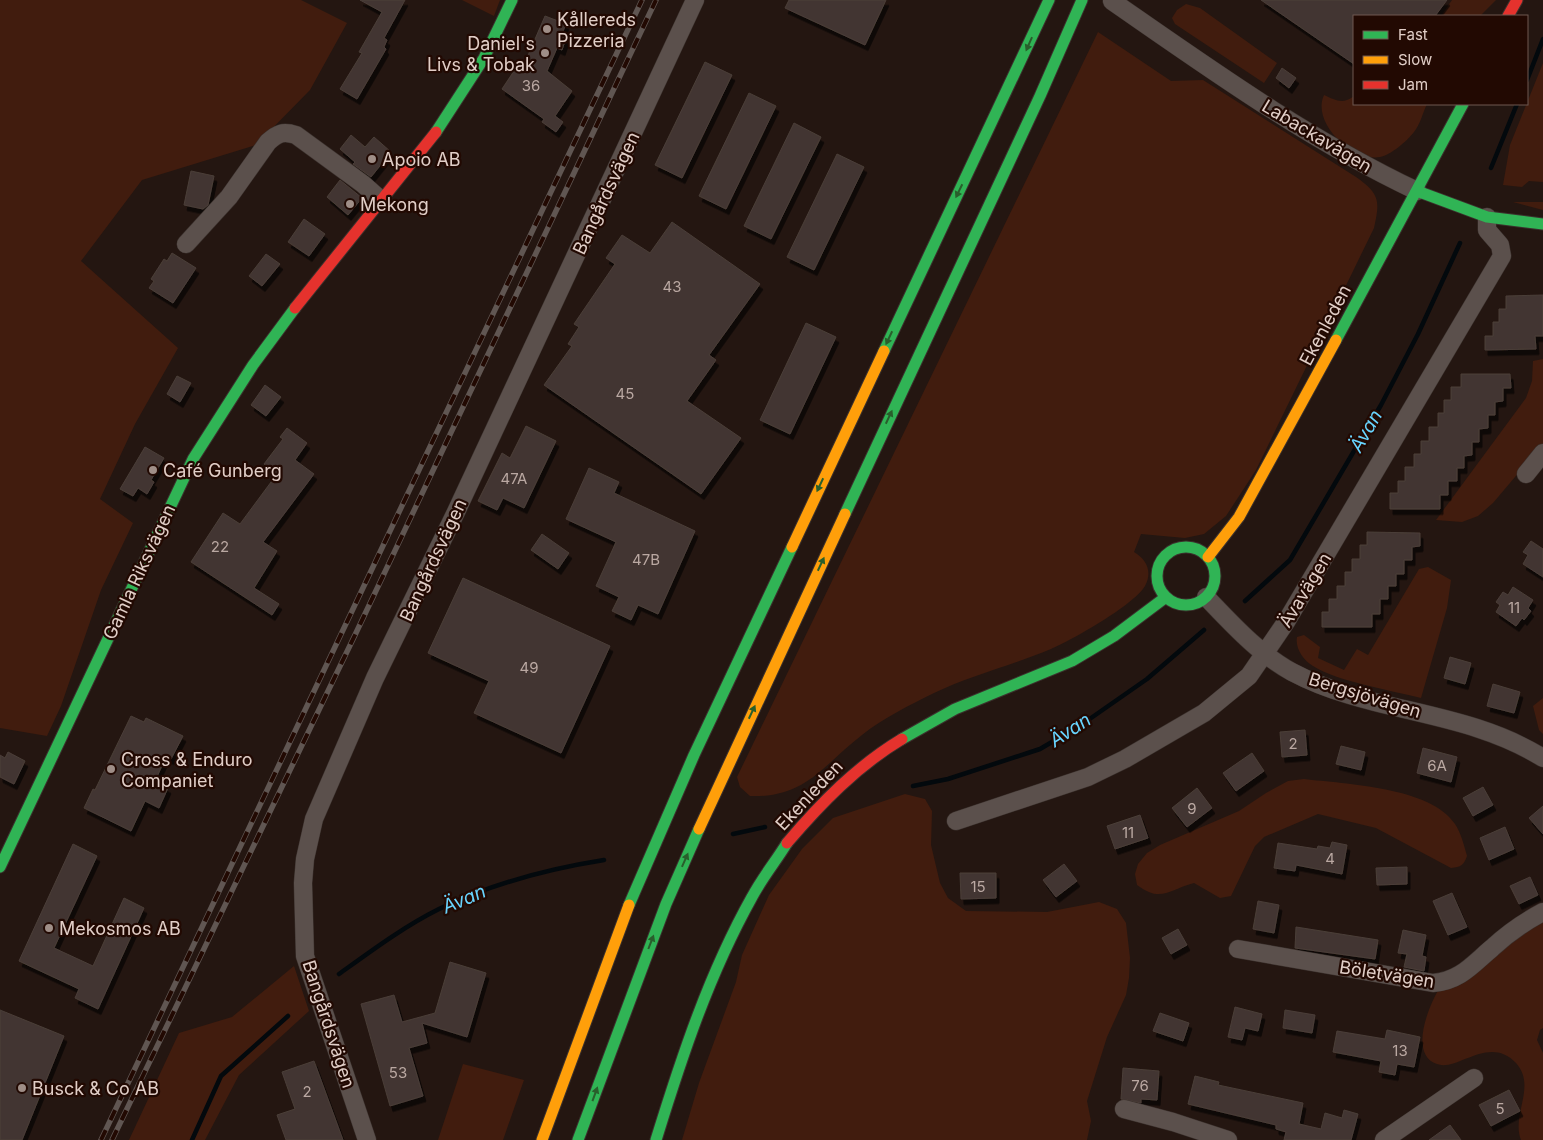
<svg xmlns="http://www.w3.org/2000/svg" width="1543" height="1140" font-family="Inter,sans-serif">
  <style>
    .green { fill: #411c0e }
    .lines { fill: none; stroke-linecap: round; stroke-linejoin: round }
    .stream { stroke: #03090d; stroke-width: 4.5 }
    .building { fill: #433632; stroke: #4a3e38; filter: url(#shadow) }
    .street-casing { stroke: #3b312d; stroke-width: 19 }
    .fast-casing { stroke: #3b312d; stroke-width: 13 }
    .slow-casing { stroke: #3b312d; stroke-width: 13 }
    .jam-casing { stroke: #3b312d; stroke-width: 13 }
    .street { stroke: #5b504c; stroke-width: 18 }
    .fast { stroke: #30b455; stroke-width: 11 }
    .slow { stroke: #ff9f0a; stroke-width: 11 }
    .jam { stroke: #e5322d; stroke-width: 11 }
    .rail-casing { stroke: #605652; stroke-width: 5.5 }
    .rail { stroke: #220902; stroke-width: 4; stroke-dasharray: 11; stroke-linecap: butt }
    .oneway { fill: #295e2c }
    .poi-dot { fill: #9f8e87; stroke: #220902; stroke-width: 2 }
    .labels { text-anchor: middle; dominant-baseline: central; stroke-width: 4.5; stroke-linejoin: round; paint-order: stroke }
    .number-label { font-size: 15px; fill: #baa8a2 }
    .poi-label { font-size: 18px; fill: #e1cec7; stroke: #220902; text-anchor: start }
    .street-label { font-size: 18px; fill: #e1cec7; stroke: #220902 }
    .water-label { font-size: 19px; font-style: italic; fill: #68d4fe; stroke: #220902 }
  </style>
  <defs>
    <filter id="shadow"><feDropShadow dx="3" dy="5.5" stdDeviation="0" flood-color="#0009"/></filter>
  </defs>
  <rect width="100%" height="100%" fill="#241611"/>
  <!-- green -->
  <path class="green" d="M0,0h301l46,23 -37,67 -54,55 -114,35 -61,81 97,87 -43,76 -35,75 33,24 -32,67 -40,116 -14,30 -47,-8z
    M462,0h38l-6,16z
    M1452,0h44l-16,16h-39z
    M1186,4l14,4 77,55 -13,20 -89,-59 -3,-6 5,-8z
    M1098,32l73,49 32,-1 153,97c24,17 24,24 18,51l-118,242 -30,46 -22,18 -19,4 -44,-4 -7,18c12,7 19,19 11,34 -11,19 -73,54 -94,63 -38,16 -80,26 -117,44 -24,12 -51,25 -72,42 -40,31 -56,63 -112,61l-10,-9 -3,-10z
    M1543,63v119l-14,-1 -7,6 -19,-2 7,-40z
    M1324,95c11,5 19,10 30,1v8h73c-4,8 -7,21 -13,28 -7,9 -23,23 -34,25 -27,5 -69,-34 -56,-62z
    M1513,202h30v8z
    M1543,359v85l-50,59 -15,13 -16,6 -26,-2 90,-122 6,-17 1,-20z
    M1428,567l23,13 -4,28 -26,90c-31,-8 -82,-16 -108,-32 -10,-6 -18,-18 -16,-29l7,-2 16,12 -2,11 26,12 13,-21 11,6 51,-86z
    M1543,698v36l-4,-4 -6,-24z
    M1304,779c41,5 127,8 151,45 6,9 9,21 12,32 -3,9 -6,11 -16,12l-75,-40 -58,-14 -54,23 -9,9 -24,50 -11,2 -26,-15c-26,7 -33,20 -57,2l-2,-11 3,-10 9,-11 13,-8 79,-34 27,-18 22,-12z
    M905,794l20,5 7,12 -1,34 9,38 8,15 18,13 81,1 52,-10 18,7 9,14 4,35 -1,20 -3,17 -19,42 -20,64 4,20 -4,19h-405l17,-57 37,-101 6,-27 27,-60 33,-46 31,-31z
    M1543,909v119l-3,2 -3,10 6,13v87h-22c-10,-25 16,-54 -5,-77 -27,-29 -59,9 -79,1 -31,-10 -5,-68 8,-84z
    M294,966l15,45 -70,64 -34,65h-76l50,-107 53,-16z
    M463,1064l61,16 -21,60h-65z"/>
  <g class="lines">
    <!-- stream -->
    <path class="stream" d="M1527,80l16,-41
      M1491,168l26,-64
      M1245,601l45,-41 91,-155 37,-71 42,-91
      M913,786l35,-7 92,-30 41,-24 66,-46 57,-49
      M733,834l32,-7
      M339,974c32,-23 64,-47 100,-65 52,-25 108,-40 165,-49
      M192,1140l29,-64 67,-60"/>
  </g>
  <!-- building -->
  <path class="building" d="M360,0h45l-21,38 3,2 -3,7 2,2 -29,50 -17,-10 22,-36 -3,-1 23,-40z
    M789,0h97l-21,45 -80,-37z
    M1261,0h186l-12,16h-81v48z
    M545,16l21,8 -5,12 5,2 -4,12 -5,-2 -10,23 25,20 -17,25 8,6 -7,10 -14,-10 2,-3 -42,-30 16,-24 5,2z
    M705,62l27,13 -50,103 -27,-13z
    M1282,68l14,10 -7,10 -13,-10z
    M749,93l27,13 -50,103 -27,-13z
    M794,123l27,14 -50,102 -27,-13z
    M351,135l14,12 9,-10 17,15 -20,25 -18,-13 2,-2 -15,-13z
    M837,154l27,13 -50,103 -27,-13z
    M191,171l23,5 -6,29 -5,4 -19,-4z
    M340,180l22,18 -14,17 -21,-18z
    M304,219l21,15 -16,22 -21,-14z
    M672,222l88,62 -51,71 7,5 -29,41 54,37 -40,56 -157,-109 28,-39 -4,-2 11,-17 -5,-3 41,-60 -9,-6 16,-23 28,18z
    M172,253l24,15 -23,35 -24,-15 5,-7 -3,-2 13,-20 3,2z
    M266,254l14,10 -18,22 -13,-10z
    M1543,295v41h-8l1,13 -51,1v-14h8v-14h6v-13h7v-13z
    M806,323l30,14 -46,97 -30,-14z
    M1461,374h49l1,14h-8v13l-8,1v13h-7v13l-9,1v13h-7v13l-8,1v12h-7v13h-9v14h-8v14h-50v-16h8v-12h7v-14h9v-13h7v-13h8v-14h9v-14h6v-13h7v-13h10z
    M177,376l14,7 -11,19 -13,-8z
    M265,385l16,12 -15,19 -15,-11z
    M526,426l30,15 -32,67 -21,-10 -6,12 -19,-9 24,-48 8,5z
    M287,428l20,15 -12,17 19,14 -51,68 14,9 -23,37 25,16 -7,11 -81,-53 32,-49 17,11 37,-50 -13,-10 19,-25 -3,-2z
    M145,447l19,11 -13,22 3,2 -7,12 -9,-6 -5,8 -13,-7z
    M589,468l30,14 -5,11 81,38 -37,83 -20,-9 -7,15 -19,-9 7,-14 -23,-11 20,-44 -50,-23z
    M1367,532l53,1v13l-8,1v13h-8v14h-8v12h-8v13h-8v15h-8v13h-50v-15h7v-13h8v-13h8v-14h7v-13h8v-14h7z
    M542,534l27,19 -11,16 -27,-19z
    M1531,541l12,8v28l-20,-13 5,-9 -5,-3z
    M463,578l147,68 -49,107 -87,-40 15,-32 -61,-28z
    M1513,587l20,13 -5,8 3,3 -7,9 -2,-2 -6,8 -20,-14 4,-7 -4,-3 7,-10 5,3z
    M1450,657l21,6 -6,21 -21,-6z
    M1493,684l27,8 -6,21 -27,-7z
    M131,716l13,6 2,-4 37,18 -12,23 -5,-2 -11,24 13,7 -9,20 -14,-7 -14,30 -47,-23 9,-19 2,1z
    M1305,730l2,25 -25,2 -2,-25z
    M1341,746l24,6 -4,18 -25,-6z
    M1423,748l34,9 -6,25 -34,-9z
    M8,752l17,9 -11,23 -14,-7v-22l5,3z
    M1252,753l12,18 -28,20 -13,-18z
    M1483,787l10,18 -20,11 -10,-18z
    M1197,788l15,20 -25,19 -15,-19z
    M1543,806v28l-14,-16z
    M1140,815l8,23 -33,11 -8,-23z
    M1505,827l9,22 -25,11 -9,-22z
    M1332,842l15,3 -5,29 -46,-9 -1,6 -21,-3 4,-25 39,6 1,-3 12,2z
    M73,844l24,12 -43,92 39,18 31,-68 20,10 -46,101 -23,-11 4,-9 -60,-28z
    M1064,864l13,17 -21,16 -13,-17z
    M1407,867v17l-30,1 -1,-17z
    M960,873h36v25l-35,1z
    M1530,877l8,18 -19,9 -9,-18z
    M1452,893l15,34 -19,8 -15,-34z
    M1258,901l21,4 -5,28 -21,-4z
    M1296,927l82,13 -3,19 -80,-11z
    M1178,929l9,16 -16,9 -9,-16z
    M1403,930l23,5 -4,21 4,1 -2,14 -20,-4 3,-13 -9,-1z
    M450,962l36,11 -19,64 -45,-14 5,20 -18,5 14,48 -33,10 -29,-102 33,-9 8,27 33,-9z
    M1235,1007l27,7 -4,17 -13,-3 -3,12 -14,-3z
    M0,1010l64,26 -42,104h-22z
    M1285,1010l30,5 -3,18 -29,-5z
    M1160,1013l29,10 -6,18 -30,-10z
    M1387,1030l33,7 -6,30 -17,-3 -2,11 -16,-3 2,-11 -48,-9 4,-21 48,8z
    M314,1061l29,79h-57l-9,-25 18,-6 -13,-37z
    M1123,1068l36,3 -2,29 -16,-1v4l-20,-4z
    M1195,1076l24,6 -1,3 85,18 -4,21 22,5 4,-16 17,5 2,-8 14,4 -7,26h-67l2,-8 -10,-3v-4l-88,-21z
    M1509,1090l11,21 -29,15 -12,-21z
    M1450,1125l11,15h-32z"/>
  <g class="lines">
    <defs>
      <path id="street" d="M1112,1c98,68 197,139 305,190
        M186,244l43,-47 39,-55c10,-9 15,-11 28,-7l67,49 19,17
        M1526,474l17,-21
        M1206,597c26,27 53,57 86,75 79,42 173,37 251,86
        M956,821l132,-44 37,-18 79,-46 45,-37 37,-54 216,-366 -2,-11 -13,-15v-13
        M1238,949l195,34c27,-2 40,-19 59,-35 15,-14 32,-26 51,-36
        M1124,1109l49,13 55,18
        M367,1140l-62,-184 -2,-73 2,-24 9,-40 61,-141 81,-166 239,-512
        M1384,1140l90,-62"/>
      <path id="fast" d="M436,132l48,-74 28,-58
        M1417,191l70,26 56,7
        M1336,340l127,-236
        M884,351l165,-351
        M845,514l195,-418 42,-96
        M1157 576a29 29 0 1 1 58 0a29 29 0 1 1-58 0Z
        M902,739l53,-30 117,-48 42,-25 52,-39
        M0,867l193,-408 60,-94 42,-57
        M629,905l65,-150 98,-208
        M578,1140l88,-236 33,-75
        M656,1140c26,-84 53,-166 96,-243 10,-19 24,-36 35,-54"/>
      <path id="slow" d="M792,547l92,-196
        M1208,557l31,-40 97,-177
        M699,829l146,-315
        M542,1140l87,-235"/>
      <path id="jam" d="M1508,16l9,-16
        M295,308l141,-176
        M787,843c34,-40 70,-77 115,-104"/>
    </defs>
    <!-- street casing -->
    <use href="#street" class="street-casing"/>
    <!-- fast casing -->
    <use href="#fast" class="fast-casing"/>
    <!-- slow casing -->
    <use href="#slow" class="slow-casing"/>
    <!-- jam casing -->
    <use href="#jam" class="jam-casing"/>
    <!-- street -->
    <use href="#street" class="street"/>
    <!-- fast -->
    <use href="#fast" class="fast"/>
    <!-- slow -->
    <use href="#slow" class="slow"/>
    <!-- jam -->
    <use href="#jam" class="jam"/>
    <defs>
      <path id="rail" d="M101,1140l541,-1140
        M112,1140l243,-505 301,-635"/>
    </defs>
    <!-- rail casing -->
    <use href="#rail" class="rail-casing"/>
    <!-- rail -->
    <use href="#rail" class="rail"/>
  </g>
  <!-- one-way arrows -->
  <defs><path id="oneway-solid" d="M-6-.8H1V-3.2L6.5 0L1 3.2V.8H-6Z" transform="scale(1.25)"/></defs>
  <g class="oneway">
    <use href="#oneway-solid" transform="translate(1029 44) rotate(114)"/>
    <use href="#oneway-solid" transform="translate(959 191) rotate(116)"/>
    <use href="#oneway-solid" transform="translate(889 338) rotate(115)"/>
    <use href="#oneway-solid" transform="translate(889 417) rotate(-65)"/>
    <use href="#oneway-solid" transform="translate(820 485) rotate(115)"/>
    <use href="#oneway-solid" transform="translate(821 564) rotate(-65)"/>
    <use href="#oneway-solid" transform="translate(752 712) rotate(-65)"/>
    <use href="#oneway-solid" transform="translate(685 860) rotate(-66)"/>
    <use href="#oneway-solid" transform="translate(651 942) rotate(-69)"/>
    <use href="#oneway-solid" transform="translate(595 1094) rotate(-70)"/>
  </g>
  <!-- markers -->
  <g class="poi-dot">
    <circle cx="547" cy="29" r="5"/>
    <circle cx="545" cy="53" r="5"/>
    <circle cx="372" cy="159" r="5"/>
    <circle cx="350" cy="204" r="5"/>
    <circle cx="153" cy="470" r="5"/>
    <circle cx="111" cy="769" r="5"/>
    <circle cx="49" cy="928" r="5"/>
    <circle cx="22" cy="1088" r="5"/>
  </g>
  <g class="labels">
    <!-- number labels -->
    <g class="number-label">
      <text x="531" y="85">36</text>
      <text x="672" y="286">43</text>
      <text x="625" y="393">45</text>
      <text x="514" y="478">47A</text>
      <text x="220" y="546">22</text>
      <text x="646" y="559">47B</text>
      <text x="1514" y="607">11</text>
      <text x="529" y="667">49</text>
      <text x="1293" y="743">2</text>
      <text x="1437" y="765">6A</text>
      <text x="1192" y="808">9</text>
      <text x="1128" y="832">11</text>
      <text x="1330" y="858">4</text>
      <text x="978" y="886">15</text>
      <text x="1400" y="1050">13</text>
      <text x="398" y="1072">53</text>
      <text x="1140" y="1085">76</text>
      <text x="307" y="1091">2</text>
      <text x="1500" y="1108">5</text>
    </g>
    <!-- poi labels -->
    <g class="poi-label">
      <text x="557" y="19">Kållereds<tspan x="557" dy="21">Pizzeria</tspan></text>
      <text x="535" y="43" text-anchor="end">Daniel's<tspan x="535" dy="21">Livs &amp; Tobak</tspan></text>
      <text x="382" y="159">Apoio AB</text>
      <text x="360" y="204">Mekong</text>
      <text x="163" y="470">Café Gunberg</text>
      <text x="121" y="759">Cross &amp; Enduro<tspan x="121" dy="21">Companiet</tspan></text>
      <text x="59" y="928">Mekosmos AB</text>
      <text x="32" y="1088">Busck &amp; Co AB</text>
    </g>
    <!-- street labels -->
    <g class="street-label">
      <text transform="translate(1317 136) rotate(31)">Labackavägen</text>
      <text transform="translate(606 193) rotate(-65)">Bangårdsvägen</text>
      <text transform="translate(1325 325) rotate(-62)">Ekenleden</text>
      <text transform="translate(433 560) rotate(-65)">Bangårdsvägen</text>
      <text transform="translate(139 572) rotate(-65)">Gamla Riksvägen</text>
      <text transform="translate(1305 590) rotate(-59)">Ävavägen</text>
      <text transform="translate(1365 695) rotate(17)">Bergsjövägen</text>
      <text transform="translate(809 795) rotate(-47)">Ekenleden</text>
      <text transform="translate(1387 974) rotate(9)">Böletvägen</text>
      <text transform="translate(329 1024) rotate(72)">Bangårdsvägen</text>
    </g>
    <!-- water labels -->
    <g class="water-label">
      <text transform="translate(1366 431) rotate(-60)">Ävan</text>
      <text transform="translate(1070 730) rotate(-33)">Ävan</text>
      <text transform="translate(464 899) rotate(-23)">Ävan</text>
    </g>
  </g>
  <!-- legend -->
  <rect x="1353" y="15" width="175" height="90" fill="#220902" stroke="#6e5851"/>
  <rect x="1363" y="31" width="25" height="8" fill="#30b455" stroke="#6e5851"/>
  <text x="1398" y="40" font-size="15" fill="#e1cec7">Fast</text>
  <rect x="1363" y="56" width="25" height="8" fill="#ff9f0a" stroke="#6e5851"/>
  <text x="1398" y="65" font-size="15" fill="#e1cec7">Slow</text>
  <rect x="1363" y="81" width="25" height="8" fill="#e5322d" stroke="#6e5851"/>
  <text x="1398" y="90" font-size="15" fill="#e1cec7">Jam</text>
</svg>
